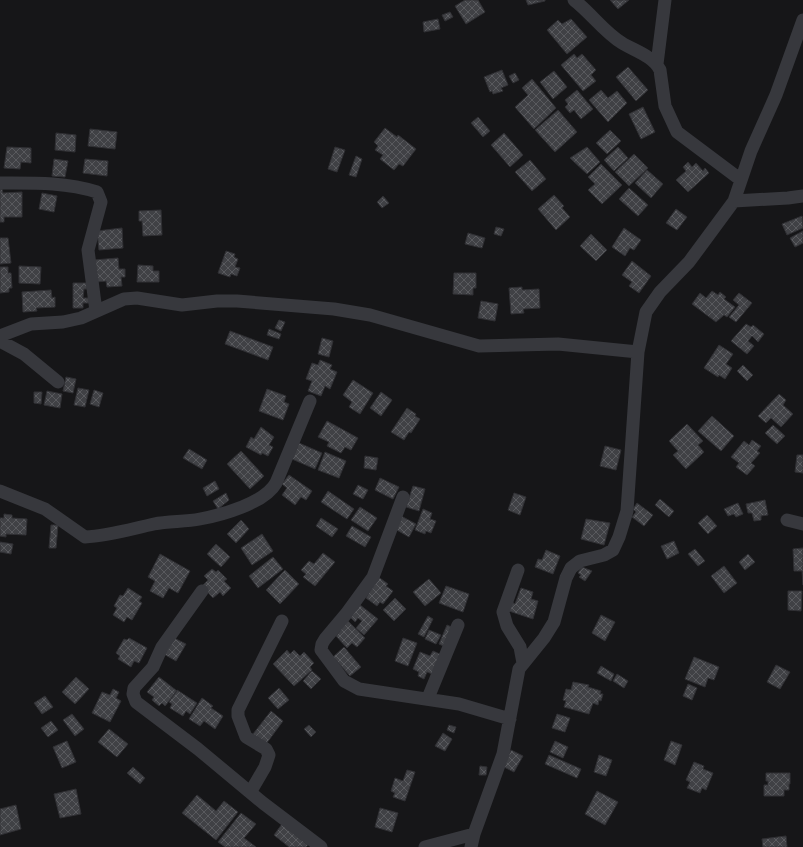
<svg xmlns="http://www.w3.org/2000/svg" width="803" height="847" font-family="'Nunito Sans',sans-serif">
  <style>
    .building { fill: url(#building-cross-hatch); stroke: #303034 }
    .lines { fill: none; stroke-linecap: round; stroke-linejoin: round }
    .minor { stroke: #37383d; stroke-width: 13 }
  </style>
  <defs>
    <pattern id="building-cross-hatch" width="8" height="8" patternUnits="userSpaceOnUse"><rect width="8" height="8" fill="#404145"/><path d="M0 0l8 8M0 8l8-8" fill="none" stroke="#595a5e"/></pattern>
  </defs>
  <rect width="100%" height="100%" fill="#161618"/>
  <!-- building -->
  <path class="building" d="M465,0h13l7,12 -19,12 -11,-18z
    M526,0h19v1l-17,4z
    M610,0h19l-11,9z
    M450,12l3,5 -8,4 -3,-6z
    M438,19l2,10 -16,3 -1,-10z
    M571,19l16,18 -20,17 -20,-24 11,-10 4,4z
    M574,54l3,4 5,-4 14,16 -5,5 5,6 -13,10 -22,-26z
    M628,67l20,23 -12,11 -20,-24z
    M502,70l6,15 -7,3 2,3 -10,3 -1,-3 -2,1 -6,-15z
    M554,71l13,16 -14,12 -13,-17z
    M515,73l4,7 -6,3 -4,-7z
    M532,79l24,29 -22,21 -19,-22 13,-12 -6,-7z
    M577,90l16,19 -12,10 -7,-9 -4,3 -5,-6 3,-3 -3,-4z
    M601,90l7,8 9,-7 10,12 -19,19 -19,-22z
    M643,107l12,25 -14,7 -12,-25z
    M558,110l19,22 -22,20 -20,-22z
    M478,117l12,14 -7,6 -12,-14z
    M385,128l12,9 1,-2 18,14 -13,17 -4,-2 -5,6 -14,-11 3,-4 -8,-5 3,-4 -4,-4z
    M90,129l27,3 -2,17 -27,-3z
    M610,130l11,11 -14,13 -11,-11z
    M56,133l20,2 -1,17 -20,-2z
    M504,133l19,22 -13,12 -19,-22z
    M7,147l24,1v15l-10,-1 -1,7 -16,-1z
    M335,147l10,3 -8,22 -9,-3z
    M587,147l13,15 -13,12 -17,-16z
    M618,147l10,11 -14,13 -10,-11z
    M634,154l14,14 -19,18 -14,-14z
    M356,156l6,3 -6,18 -7,-2z
    M54,159l14,2 -3,16 -13,-1z
    M85,159l23,2 -1,15 -24,-3z
    M530,160l16,19 -14,12 -17,-19z
    M688,162l4,5 4,-4 7,8 2,-3 4,5 -21,19 -12,-12 10,-9 -3,-4z
    M601,164l21,21 -20,19 -14,-14 7,-6 -7,-7z
    M647,170l16,14 -12,14 -16,-15z
    M629,188l19,17 -10,11 -19,-17z
    M0,189h2l1,4 19,-1v25h-18v5h-4z
    M42,193l15,3 -3,16 -15,-3z
    M554,195l10,11 -2,2 8,9 -14,13 -18,-21z
    M383,196l6,7 -7,5 -5,-6z
    M676,209l11,8 -10,13 -11,-7z
    M161,210l1,25 -19,1 -1,-15h-3v-10z
    M802,216l1,12 -16,7 -5,-11z
    M496,227l8,2 -3,7 -7,-2z
    M122,228l1,20 -24,2 -2,-19z
    M624,228l17,12 -7,10 -4,-2 -5,8 -13,-9z
    M803,231v12l-8,4 -5,-9z
    M468,233l17,5 -3,10 -17,-4z
    M591,234l16,16 -11,11 -16,-15z
    M0,238h8l3,25 -11,1z
    M226,251l9,3 -1,3 4,2 -3,8 5,1 -3,8 -6,-2 -1,3 -12,-4z
    M118,258l1,11h6v8h-4l1,9 -15,1 -1,-6 -10,1 -2,-22z
    M632,261l19,15 -12,17 -10,-7 3,-4 -10,-7z
    M138,265l15,1v5h6v11h-22z
    M19,266l22,1 -1,17 -21,-1z
    M0,267h8v6h3l1,15h-3v4l-9,1z
    M454,273h22v15h-3v7l-20,-1z
    M73,283h14v6h-3l-1,9h7v5h-7v5h-10z
    M522,287v3l17,-1 1,19 -17,1 1,4 -13,1 -2,-26z
    M51,290l1,8 3,-1v10l-19,1 1,3 -14,1 -1,-20z
    M712,291l6,4 2,-3 6,5 -2,2 11,8 -8,10 -3,-2 -8,7 -24,-18 8,-11 6,5z
    M739,293l13,10 -16,19 -7,-5 10,-12 -6,-5z
    M481,301l17,3 -3,17 -17,-3z
    M279,320l6,2 -4,9 -6,-3z
    M746,324l5,3 2,-2 11,9 -6,8 -6,-6 -4,5 6,5 -7,8 -16,-13z
    M269,329l12,5 -2,5 -12,-4z
    M230,331l43,16 -5,13 -43,-16z
    M322,338l11,3 -4,16 -11,-3z
    M719,345l14,9 -7,10 6,4 -7,11 -6,-4 -1,2 -14,-9z
    M320,360l12,5 -2,4 7,3 -7,17 -5,-3 -4,10 -13,-5 4,-10 -6,-2 6,-16 6,2z
    M743,365l10,10 -6,6 -10,-10z
    M66,377l10,2 -3,14 -10,-2z
    M353,380l20,13 -13,21 -11,-7 3,-5 -9,-7z
    M78,388l11,2 -4,17 -11,-2z
    M267,389l19,7 -2,6 5,2 -6,16 -24,-9z
    M94,390l9,3 -4,14 -9,-3z
    M47,391l15,3 -2,14 -16,-3z
    M34,392h8l-1,12 -7,-1z
    M381,392l11,8 -11,16 -11,-8z
    M779,394l7,6 -3,5 10,9 -12,13 -10,-9 -5,5 -8,-7z
    M407,408l9,6 -1,2 5,3 -9,14 -2,-1 -5,8 -13,-8z
    M712,416l22,20 -13,15 -23,-20z
    M327,421l31,17 -7,12 -6,-3 -4,6 -14,-7 2,-4 -11,-5z
    M687,424l16,17 -5,4 6,7 -18,17 -13,-14 5,-4 -9,-10z
    M773,425l12,11 -8,8 -12,-11z
    M261,427l13,10 -5,8 4,2 -5,9 -6,-3 -1,2 -15,-8 5,-10 3,2z
    M752,440l9,6 -4,5 3,2 -9,10 4,3 -8,9 -11,-8 3,-4 -8,-6 13,-16 5,4z
    M299,443l23,10 -7,16 -23,-10z
    M605,446l16,4 -5,20 -16,-4z
    M189,449l18,11 -5,9 -19,-11z
    M241,451l23,25 -14,13 -23,-25z
    M325,452l21,9 -7,17 -21,-8z
    M797,455h6v18l-8,-1z
    M365,456l13,2 -2,12 -12,-2z
    M289,475l23,16 -6,9 -5,-3 -6,8 -13,-10 5,-7 -5,-4z
    M380,478l19,9 -6,12 -18,-9z
    M215,481l4,8 -12,7 -4,-8z
    M358,485l10,5 -5,9 -10,-5z
    M413,486l12,3 -6,22 -13,-4z
    M328,491l26,18 -7,10 -26,-17z
    M226,493l3,7 -11,9 -5,-8z
    M514,493l12,4 -6,18 -12,-5z
    M660,499l14,12 -5,6 -14,-12z
    M765,500l3,15 -7,1v4l-7,1 -2,-8h-4l-2,-9z
    M637,503l16,12 -9,11 -12,-9 4,-5 -3,-3z
    M738,503l5,11 -7,3 -2,-3 -6,2 -4,-7z
    M360,507l17,11 -9,13 -17,-11z
    M423,509l9,4 -2,6 6,2 -5,12 -5,-2 -1,3 -10,-4z
    M4,514l8,1v3l15,1 -1,16 -20,-1v3l-6,-1v-18h4z
    M707,515l10,11 -9,8 -10,-11z
    M401,516l15,8 -7,13 -14,-8z
    M321,518l17,11 -6,8 -16,-11z
    M586,519l24,4 -6,22 -23,-6z
    M241,520l8,9 -13,14 -9,-9z
    M51,525h7l-2,23h-7z
    M352,526l19,11 -6,10 -19,-11z
    M262,534l11,17 -21,14 -11,-17z
    M674,541l5,12 -12,6 -6,-13z
    M0,542l13,2 -2,10 -11,-2z
    M216,544l14,13 -9,10 -14,-13z
    M803,548v37l-1,-14h-8l-1,-22z
    M695,549l10,12 -7,5 -10,-12z
    M546,550l14,6 -7,18 -18,-7 3,-8 4,1z
    M323,553l12,9 -20,24 -12,-9 3,-3 -5,-4 8,-9 5,3z
    M160,554l30,17 -12,22 -9,-5 -6,10 -13,-7 5,-10 -7,-4z
    M748,554l7,8 -10,8 -6,-8z
    M273,557l10,12 -25,19 -9,-12z
    M724,566l13,17 -13,10 -13,-17z
    M582,567l10,4 -7,10 -6,-4 2,-2 -3,-2z
    M212,569l4,3 2,-2 9,9 -3,2 7,7 -8,8 -3,-4 -7,6 -11,-12 6,-6 -4,-4z
    M285,570l14,14 -19,20 -14,-14z
    M377,576l11,8 -2,2 7,5 -10,13 -3,-2 -3,4 -11,-8z
    M429,579l12,14 -16,13 -12,-14z
    M446,586l23,8 -6,18 -24,-9z
    M128,588l14,9 -3,4 3,2 -10,17 -5,-3 -3,5 -11,-7 4,-7 -3,-2 6,-11 3,1z
    M521,588l12,4 -2,7 7,2 -5,18 -24,-8 3,-9 3,2z
    M788,591h14l-1,20 -13,-1z
    M395,598l11,11 -12,12 -11,-11z
    M360,605l18,14 -14,16 -8,-7 6,-7 -4,-3 -3,4 -5,-5z
    M601,615l14,7 -10,19 -13,-8z
    M428,616l5,3 -9,18 -6,-3z
    M346,619l19,19 -8,9 -5,-4 -5,5 -11,-12 4,-5 -3,-3z
    M447,625l9,4 -8,19 -9,-4z
    M429,630l12,5 -5,9 -11,-5z
    M172,637l14,7 -10,17 -14,-8z
    M129,638l18,10 -8,15 -5,-2 -3,6 -13,-8 2,-3 -4,-3 8,-14 3,1z
    M403,638l14,5 -9,23 -13,-5z
    M344,647l17,20 -11,9 -17,-19z
    M287,650l3,4 4,-4 6,6 4,-4 10,11 -4,4 2,3 -18,16 -21,-22z
    M433,651l11,5 -9,19 -8,-3 -3,7 -6,-3 1,-4 -6,-3 7,-17 10,4z
    M694,657l25,10 -5,13 -6,-2 -3,9 -20,-8z
    M776,665l14,7 -10,17 -13,-7z
    M601,666l13,8 -3,7 -14,-8z
    M312,671l9,8 -10,10 -8,-8z
    M617,674l11,7 -4,7 -11,-7z
    M76,677l13,12 -14,15 -13,-12z
    M159,677l18,14 -12,15 -3,-3 -3,3 -7,-6 2,-3 -7,-5z
    M573,682l16,3 -1,2 13,4 -1,3h3l-2,7 -2,-1 -1,5 -5,-2 -4,11 -25,-7 2,-6 -3,-1 3,-11 5,1z
    M688,684l9,4 -5,12 -9,-4z
    M279,688l10,12 -11,9 -10,-11z
    M113,689l6,3 -3,6 5,3 -11,21 -18,-9 10,-21 8,3z
    M177,690l20,13 -7,11 -4,-3 -3,5 -13,-8 2,-4 -3,-2z
    M45,696l8,11 -11,7 -8,-11z
    M202,698l11,8 -2,2 12,8 -8,13 -11,-8 -4,5 -11,-7z
    M271,711l12,10 -17,23 -13,-10z
    M72,714l12,15 -9,7 -12,-16z
    M557,714l13,4 -5,14 -13,-4z
    M51,721l7,9 -10,7 -7,-9z
    M309,725l7,7 -5,5 -7,-8z
    M449,725l7,2 -2,6 -7,-3z
    M109,729l19,15 -11,13 -19,-15z
    M443,733l9,6 -7,12 -10,-5z
    M67,741l9,21 -14,6 -9,-21z
    M555,741l13,6 -5,11 -13,-6z
    M671,741l11,4 -7,20 -11,-5z
    M511,750l12,6 -9,16 -12,-6z
    M549,755l32,14 -4,9 -32,-14z
    M599,755l13,5 -6,16 -12,-4z
    M694,762l10,4 -1,3 10,4 -7,17 -4,-2 -2,5 -13,-5 3,-6 -4,-2z
    M480,766l7,1 -1,8h-7z
    M133,767l12,11 -5,6 -13,-11z
    M407,770l8,2 -10,29 -12,-4 2,-4 -4,-2 4,-13 8,3z
    M766,773h24v11h-1v6h-5v6h-20v-11h4v-4h-2z
    M76,789l5,25 -21,4 -6,-24z
    M597,791l21,11 -13,23 -20,-11z
    M197,795l19,16 8,-10 14,11 -22,28 -34,-27z
    M16,805l5,24 -21,6v-26z
    M380,808l18,5 -6,19 -17,-5z
    M241,813l15,11 -12,14 12,9h-31l-7,-5z
    M282,824l26,21 -2,2h-17l-15,-12z
    M786,836l1,11h-24l-1,-8z"/>
  <g class="lines">
    <!-- minor -->
    <path class="minor" d="M574,0c17,13 30,32 48,43 13,8 31,13 38,27l5,36 12,26 64,48
      M657,64l8,-64
      M0,183c33,0 65,-1 97,9l4,10 -13,48 8,61
      M734,201l54,-3 15,-2
      M0,336l31,-12 32,-2 18,-4 43,-19 13,-1 45,7 35,-4h20l97,8 36,6 109,31 79,-2 80,8
      M0,341l24,13 34,28
      M0,491l45,18 40,28c23,-1 46,-8 69,-13 15,-3 31,-2 46,-5 22,-4 65,-16 76,-36l34,-82
      M403,497l-30,80 -27,37 -21,25 -3,5 -1,6 23,31 15,8 100,15 51,15
      M787,520l16,4
      M518,570l-15,42 4,14 13,21 3,16
      M202,591l-40,56 -9,20 -19,21 -1,6 3,8 62,47 65,54 58,44
      M428,698l30,-73
      M251,791l14,-24 4,-12 -3,-6 -20,-12 -8,-21v-6l44,-89
      M425,847l49,-13
      M471,847l3,-13 29,-80 16,-85 25,-31 10,-16 12,-44 5,-10 9,-7 24,-6 9,-5 6,-13 8,-26 11,-159 8,-40 14,-20 29,-30 45,-61 17,-50 25,-56 27,-75"/>
  </g>
</svg>
